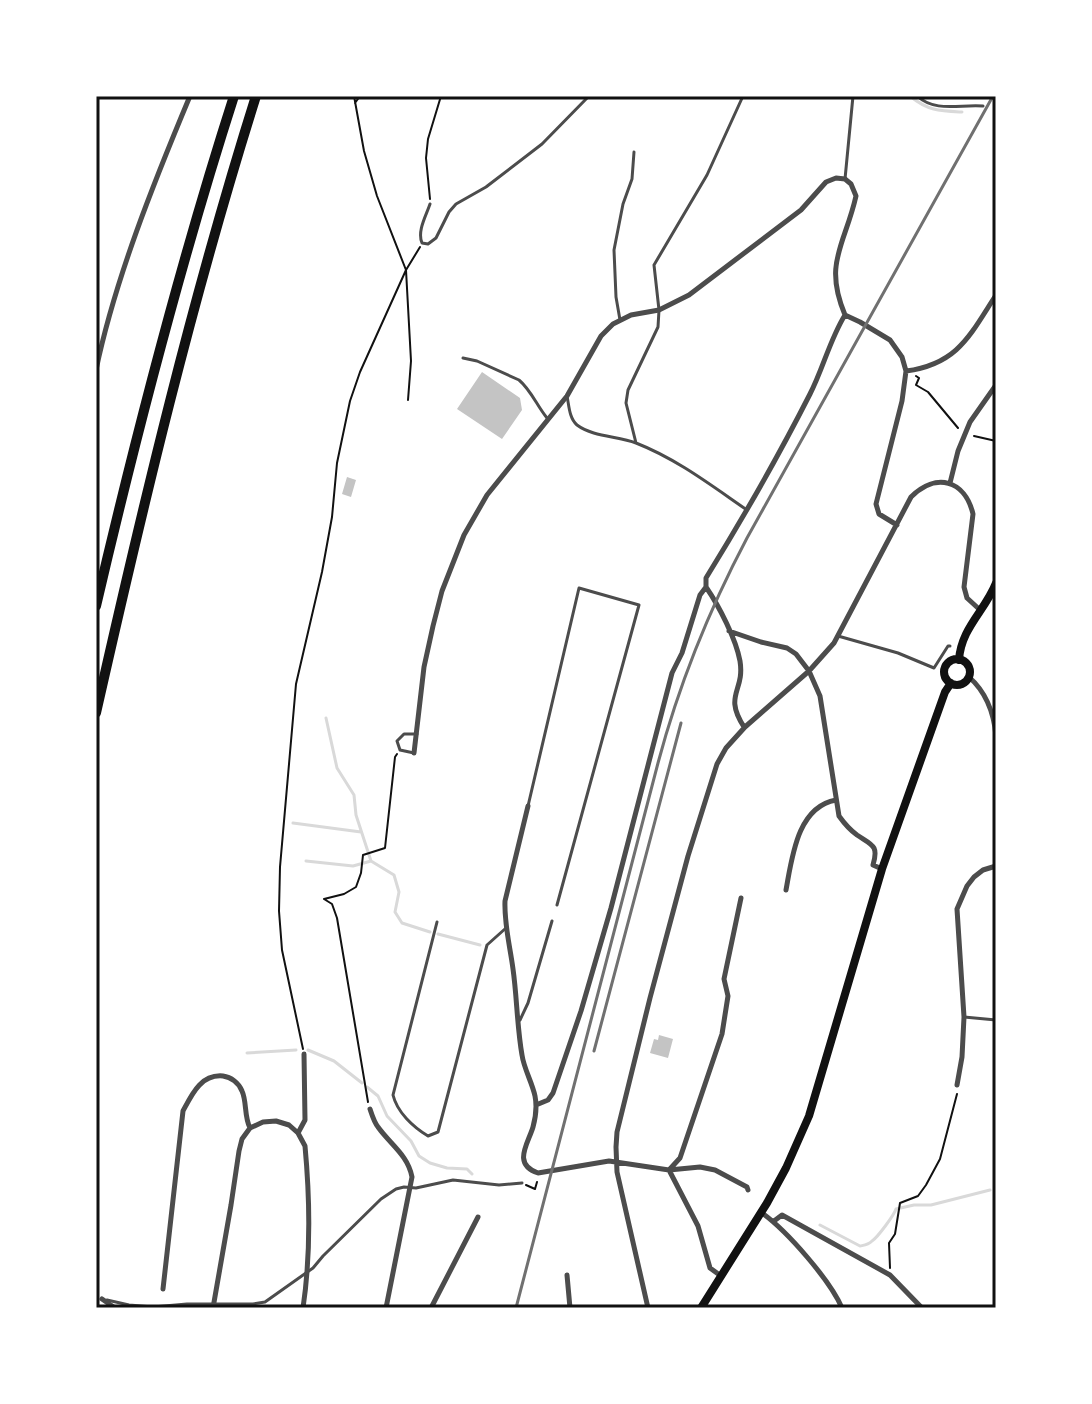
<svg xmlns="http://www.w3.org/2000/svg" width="1092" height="1404" font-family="Georgia,serif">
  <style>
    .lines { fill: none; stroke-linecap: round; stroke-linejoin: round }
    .stream { stroke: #d9d9d9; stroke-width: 3 }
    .building { fill: #c4c4c4 }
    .path { stroke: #111; stroke-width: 2 }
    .service { stroke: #4c4c4c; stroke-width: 3 }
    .minor { stroke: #4c4c4c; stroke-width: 5 }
    .secondary { stroke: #111; stroke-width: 8 }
    .motorway { stroke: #111; stroke-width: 10 }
    .rail { stroke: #707070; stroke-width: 3 }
    .neatline { fill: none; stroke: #111; stroke-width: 3 }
  </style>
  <rect width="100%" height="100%" fill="#fff"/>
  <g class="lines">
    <!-- stream -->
    <path class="stream" d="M910,96c18,15 30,15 52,16
      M326,718l11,50 17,27 2,20 15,46 23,14 5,17 -4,20 7,11 28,9
      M293,823l68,9
      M306,861l47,5 18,-5
      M438,934l42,11
      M308,1050l26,11 28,22
      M247,1053l49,-3
      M367,1087l11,9 9,20 24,25 8,15 11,7 17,5 20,1 5,5
      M820,1225l40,21c5,-1 8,-1 12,-5 6,-4 22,-26 24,-32l18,-4h17l59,-15"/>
  </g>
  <!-- building -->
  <path class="building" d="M482,372l38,26 2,12 -20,29 -45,-30z
    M347,477l9,3 -5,17 -9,-3z
    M659,1035l14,4 -5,19 -18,-5 4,-14 4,1z"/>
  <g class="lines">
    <!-- path -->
    <path class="path" d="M354,96l10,55 13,45 29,74 5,91 -3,39
      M355,103l5,-7
      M430,199l-4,-41 2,-19 13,-43
      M916,376l3,2 -3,7 12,7 30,36
      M974,436l22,5
      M324,899l8,5 5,14 31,184
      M324,899l20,-5 12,-7 5,-14 2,-18 22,-7 10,-91 2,-3
      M303,1049l-21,-99 -3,-39 1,-44 16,-183 26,-112 10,-55 5,-54 13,-62 10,-29 46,-102 14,-23
      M526,1185l9,4 2,-7
      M890,1268l-1,-25 6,-9 5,-31 18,-7 8,-11 14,-26 17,-65"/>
    <!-- service -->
    <path class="service" d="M917,96c19,17 43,8 66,10
      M995,113h1
      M845,179l8,-83
      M430,204c-4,12 -13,27 -8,39l6,1 8,-6 13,-26 7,-8 30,-17 56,-43 47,-48
      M620,320l-4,-23 -2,-47 9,-46 9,-25 2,-27
      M463,358l14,3 42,19c12,10 18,26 28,38
      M567,396c2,9 2,22 10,29 16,12 41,11 59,18 41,16 76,43 111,67
      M636,443l-10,-40 2,-13 30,-63 1,-17 -5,-45 53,-90 36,-79
      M838,636l60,17 36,15 14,-22h2
      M414,753l-14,-3 -3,-9 7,-7h13
      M528,806l51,-218 60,17 -82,300
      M437,922l-44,173c4,17 20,32 35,41l10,-4 49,-187 19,-17
      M964,1017l32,3
      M520,1020l8,-17 24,-82
      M107,1300l22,5 24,2 34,-3h66l12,-2 48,-34 10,-12 58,-57 15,-10 8,-2 12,1 37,-8 46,5 23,-2"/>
    <!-- minor -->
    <path class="minor" d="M96,370c19,-91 58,-188 94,-274
      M906,371c52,-7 64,-36 90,-76
      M950,483l8,-32 12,-29 26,-37
      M706,587c13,19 30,52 34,74 5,31 -17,33 4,66
      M729,631l32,11 26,6 9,6 13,17 11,25 19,120c5,7 11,14 18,19 15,10 22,10 16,30l9,4
      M969,677c17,15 25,37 27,59
      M414,753l10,-86 9,-41 9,-35 22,-56 23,-40 80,-99 34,-60 12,-12 18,-9 28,-5 30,-15 112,-85 25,-28 10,-4 9,1 6,5 5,12c-11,49 -33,67 -11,119l15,7 30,18 12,17 4,14 -4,30 -26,103 3,10 18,11
      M528,806l-23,95c-1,23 5,45 8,68 4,28 4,58 9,86 2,14 10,27 13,41 2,10 1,20 -2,31 -5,17 -21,37 5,46l71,-12 60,9 31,-3 15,3 32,17 1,3
      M786,890c6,-32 11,-83 50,-90
      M957,1085l5,-28 2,-40 -7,-108 10,-23 7,-9 9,-7 13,-4
      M536,1105l12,-5 5,-7 28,-82 30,-103 61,-235 10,-20 18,-58 6,-8v-9c37,-60 72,-121 104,-184 13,-25 20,-55 35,-79
      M370,1109c2,6 4,13 8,18 12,17 30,28 34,50l-26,131
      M298,1133l7,-13 -1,-66
      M762,1213c25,18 68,67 80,95
      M774,1221l8,-6 108,60 32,33
      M567,1275l3,33
      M721,1276l-11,-8 -12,-42 -29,-56 11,-12 42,-124 6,-38 -4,-17 17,-81
      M163,1289l20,-178c9,-17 18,-37 40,-35 8,1 16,7 19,15 5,11 2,25 8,37
      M102,1299l13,9
      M213,1308l18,-103 8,-54 3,-12 8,-11 13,-6 13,-1 13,4 9,8 7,13c5,54 6,108 -2,162
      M431,1308l47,-91
      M648,1308l-31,-136 -1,-25 1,-15 33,-134 38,-142 29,-92 9,-16 19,-21 64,-56 25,-28 77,-146c25,-25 54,-17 62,17l-9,73 3,11 12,11"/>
    <!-- secondary -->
    <path class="secondary" d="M944 672a13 13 0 1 1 26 0a13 13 0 1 1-26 0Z
      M959,660c2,-32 26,-49 37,-77
      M701,1308l66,-105 19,-35 23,-52 73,-247 63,-177 6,-9"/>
    <!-- motorway -->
    <path class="motorway" d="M96,606c40,-171 84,-342 138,-510
      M96,713c47,-208 96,-414 160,-617"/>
    <!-- rail -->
    <path class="rail" d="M594,1051l87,-328
      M516,1308l142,-545c21,-79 51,-153 89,-225l246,-442"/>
  </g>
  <!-- border -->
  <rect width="1092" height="1404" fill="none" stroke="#ffffff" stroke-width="196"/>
  <rect x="98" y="98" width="896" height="1208" class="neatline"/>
</svg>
